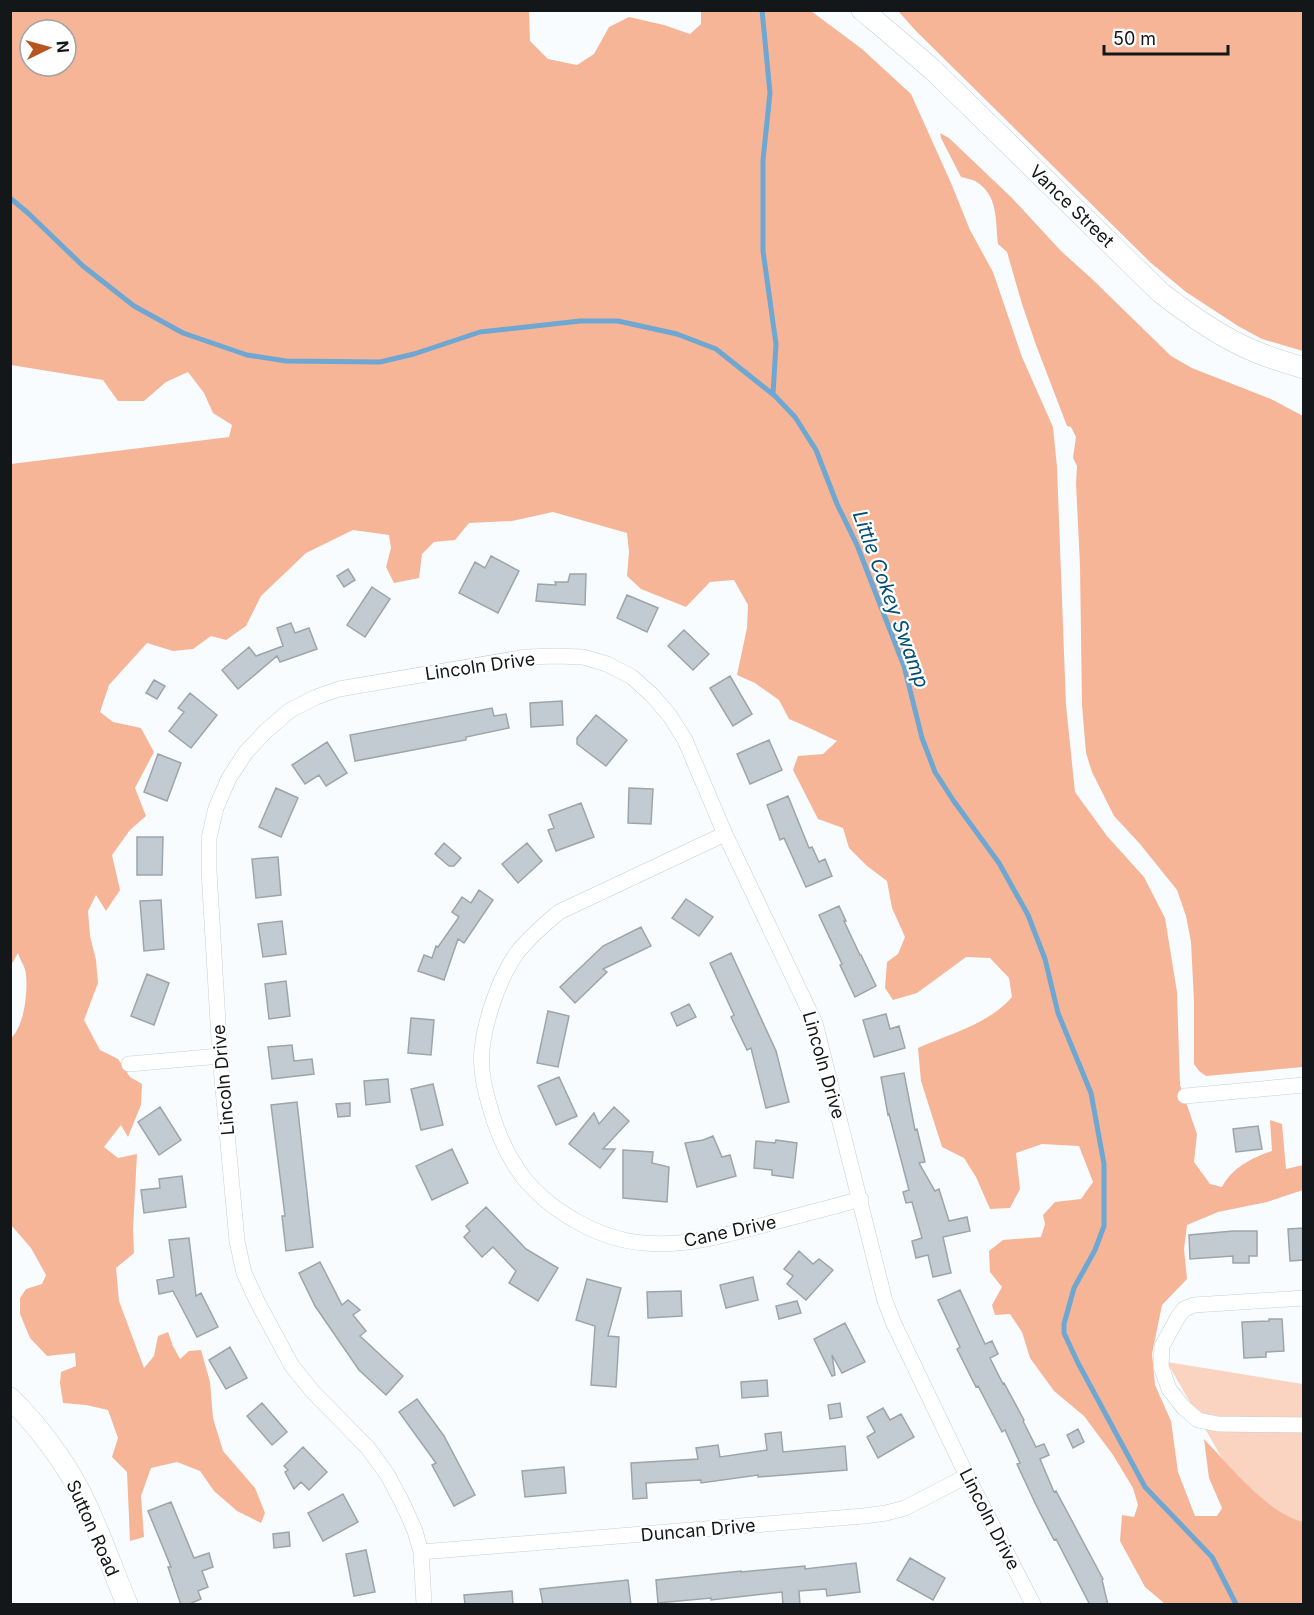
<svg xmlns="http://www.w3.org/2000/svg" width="1314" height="1615" font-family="Inter,sans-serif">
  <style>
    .green { fill: #fbd3c1 }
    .forest { fill: #f7b598; fill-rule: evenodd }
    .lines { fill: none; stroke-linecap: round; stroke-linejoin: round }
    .stream { stroke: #6da7d2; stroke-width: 5 }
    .building { fill: #c2cbd1; stroke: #9da5ac; stroke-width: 1.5 }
    .street-casing { stroke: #c6cfd5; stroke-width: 16 }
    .secondary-casing { stroke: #c6cfd5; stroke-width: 22 }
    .street { stroke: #fff; stroke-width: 15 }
    .secondary { stroke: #fff; stroke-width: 21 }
    .labels { text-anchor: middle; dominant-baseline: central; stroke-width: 4.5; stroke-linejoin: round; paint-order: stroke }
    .street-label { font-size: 18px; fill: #141719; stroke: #fff }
    .water-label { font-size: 20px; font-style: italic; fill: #014e77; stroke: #fff }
  </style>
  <rect width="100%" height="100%" fill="#f8fcff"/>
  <!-- green -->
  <path class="green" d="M1167,1362l136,22v220l-39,-72z"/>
  <!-- forest -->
  <path class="forest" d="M11,11h518l1,30 18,18 29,6 17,-11 15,-27 20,-10 35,8 26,9 11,-10v-13h110l51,38 49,45 40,89 19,47 23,42 29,85 31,70 4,40 9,238 9,87 32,44 37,41 21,41 12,74 3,93 17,49 -3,28 16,22 12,3c10,-19 29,-29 50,-36l-2,-31 12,4 4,45 17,-4v25l-36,12 -49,10 -31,13 -3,24 3,30 -25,26 -10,49 3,31 16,36 7,51 17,44h22l5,-8 -13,-30 -5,-39c27,28 62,73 99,83v82h-138l-20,-17 -25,-46 2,-26 12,2 4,-12 -5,-17 -20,-33 -29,-39 -30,-25 -24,-33 -8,-26 -12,-18 -15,1 -3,-10 10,-18 -12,-15 -1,-21 14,-11 38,-3 4,-13 -2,-9 12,-13 26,-3 12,-17 -14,-36 -37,-2 -26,9 4,36 -10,19 -20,1 -14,-32 -12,-19 -22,-11 -21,-66 -3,-33c31,-14 71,-24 94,-51l-3,-19 -19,-20 -24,-1 -49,36 -24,7 -8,-12 2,-26 11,-8 7,-17 -13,-29 -5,-27 -20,-15 -18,-18 -6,-20 -25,-9 -25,-49 5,-14 25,-2 14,-13 -34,-16 -14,-6 -10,-19 -24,-17 -18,-8 10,-47 1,-23 -14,-25 -24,2 -24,25 -45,-18 -14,-13 2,-24 -2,-19 -74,-21 -41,9 -43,2 -14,17 -21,2 -12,12 -3,24 -25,5 -8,-16 5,-19 -2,-13 -36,-5 -47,23 -45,43 -15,30 -20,14 -15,-4 -18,13 -20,2 -26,-8 -38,42 -9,27 13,10 28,6 13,24 -19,36 11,28 -16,14 -18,25 8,35 -14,21 -10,-16 -8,16 2,25 6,24 2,23 -14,37 16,30 18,9 12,18 12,7 -1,21 -13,32 -7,-12 -17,22 14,11 19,-4 -4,75 1,24 -18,15 3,33 25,67 10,-12 4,-20 10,-4 5,14 7,13 9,-8 12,-1 9,32 3,36 10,33 32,37 10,25 -4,10 -24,-12 -23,-20 -14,-20 -23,-9 -26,6 -10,28 3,41 -14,4 -3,-69 -15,-15 6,-19 -10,-28 -22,-5 -23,-2 -3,-20 1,-11 15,-6 -1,-13 -28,3 -17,-18 -10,-24v-16l6,-9 16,-5 4,-9 -15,-27 -20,-23v-187c13,-11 17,-46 15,-63 0,-7 -6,-15 -8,-22l-7,12v-501l218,-27 3,-12 -19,-12 -9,-20 -16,-21 -22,10 -22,19h-26l-15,-21 -92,-15zM30,30h36v36h-36z
    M898,11h405v340l-41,-12 -24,-13 -52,-34 -35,-29 -235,-232z
    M940,133l9,5 63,60 49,53 30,27 80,78 21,12 81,32 30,16v651l-97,9 -7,-5 -5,-7v-62l-3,-60 -5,-26 -9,-26 -37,-46 -26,-28 -22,-44 -6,-19 -4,-48 -2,-139 -4,-83 1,-17 -4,-8 3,-21 -5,-10 -4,-1 -31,-81 -14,-41 -15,-52 -9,-8c-3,-24 1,-49 -23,-63 -4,-2 -10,-3 -14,-4l-20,-39z"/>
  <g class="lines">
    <!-- stream -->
    <path class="stream" d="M762,10l8,83 -7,67v91l13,93 -3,50
      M10,198l18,15 55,53 51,40 49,27 64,22 39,6 94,1 34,-8 66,-22 100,-11h38l59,13 39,15 59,47 20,21 21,33 21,54 20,41 47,121 18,72 13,34 18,28 46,63 29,52 17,44 13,54 33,80 13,71v62l-9,24 -21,38 -10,36v9l14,30 67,124 67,70 24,47"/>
  </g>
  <!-- building -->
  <path class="building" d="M491,556l28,15 -21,42 -39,-20 16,-31 10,6z
    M348,569l7,11 -11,7 -7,-11z
    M570,574h16l-1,31 -49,-4 2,-17 18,1 -1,-3h13z
    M372,587l18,12 -25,38 -18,-12z
    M627,595l31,13 -11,24 -30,-14z
    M291,623l4,10 14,-5 8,21 -37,13 -3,-6 -39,33 -16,-19 27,-23 7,9 27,-10 -6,-18z
    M684,630l25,24 -16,16 -25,-24z
    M730,676l22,38 -19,12 -23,-38z
    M154,680l11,6 -8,13 -11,-6z
    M190,693l27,22 -26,33 -22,-17 15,-19 -6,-4z
    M562,701l1,24 -32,2 -1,-24z
    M492,708l2,8 12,-2 3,14 -43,9v3l-111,21 -5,-26z
    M596,715l31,25 -21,26 -29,-22v-6z
    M769,740l13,30 -32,14 -13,-30z
    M327,742l20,31 -21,13 -7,-11 -14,9 -13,-19z
    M158,754l23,9 -14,38 -23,-9z
    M276,788l22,10 -17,39 -22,-10z
    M629,788l24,1 -2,35 -23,-1z
    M788,796l21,52 3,-1 7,15 6,-3 7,17 -26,11 -22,-49 -4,2 -13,-35z
    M581,803l13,34 -38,14 -8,-21 6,-2 -5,-13z
    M137,837h26l-1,38h-25z
    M444,843l17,15 -7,8h-5l-14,-12z
    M527,843l15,18 -24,22 -16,-19z
    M278,857l3,38 -25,3 -4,-39z
    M479,890l14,10 -29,43 -6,-4 -14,41 -26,-9 6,-16 8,3 4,-12 2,1 21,-30 -7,-5 10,-15 9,6z
    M686,899l27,18 -14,19 -27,-18z
    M161,900l3,49 -20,2 -4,-50z
    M839,906l7,15h-2l16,34h1l15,31 -21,11 -15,-32 2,-1 -23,-49z
    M282,921l4,33 -23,3 -5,-33z
    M641,927l10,19 -48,23 4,3 -32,31 -15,-16 43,-41z
    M731,953l45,98 13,51 -23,6 -15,-60 -4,2 -16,-33 3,-2 -24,-52z
    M147,974l22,9 -15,42 -23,-9z
    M286,981l4,35 -21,3 -4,-35z
    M689,1004l7,13 -19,9 -6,-13z
    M548,1011l21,5 -11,51 -21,-4z
    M886,1014l4,15 9,-3 6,22 -31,9 -11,-37z
    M411,1018l23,2 -3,35 -23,-2z
    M292,1045l2,16 18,-2 2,15 -42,5 -4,-32z
    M904,1073l11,57 2,-1 8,33 -6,1 16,28 4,-2 10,32 18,-4 3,14 -27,6 8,36 -18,4 -5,-22 -12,3 -4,-17 10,-3 -10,-36 -6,1 -3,-11 6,-2 -20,-76 -1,1 -7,-38z
    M559,1077l18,39 -21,9 -18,-39z
    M388,1079l2,23 -24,3 -2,-24z
    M433,1084l10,41 -22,5 -10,-41z
    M297,1102l16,145 -27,4 -4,-35h3l-14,-111z
    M350,1103v13l-12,1 -2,-13z
    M160,1107l21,33 -22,15 -21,-33z
    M614,1107l15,14 -26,28h12l-15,19 -31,-24 25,-31 5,11z
    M1258,1126l4,23 -26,3 -3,-23z
    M713,1136l9,21 8,-2 6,21 -39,11 -12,-44 18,-3z
    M776,1140l21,3 -4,35 -21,-3v-5l-18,-2 2,-27 19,2z
    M452,1149l16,34 -36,17 -16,-34z
    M623,1150l30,2 -1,11 17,4 -2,35 -44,-4z
    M182,1176l4,31 -42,6 -3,-23 19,-2 -1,-9z
    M486,1207l40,42 32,19 -20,33 -29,-18 7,-12 -23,-24 -11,10 -18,-20 6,-6 -4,-5z
    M1304,1228v32l-14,1 -2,-32z
    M1233,1231h24v25h-8v7h-16v-7l-43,3 -1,-24z
    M189,1238l7,58 5,-3 17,34 -21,10 -24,-46 -14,3 -2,-14 17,-3 -5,-37z
    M799,1251l14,13 6,-5 14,11 -27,30 -19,-16 6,-8 -9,-7z
    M320,1262l22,43 6,-5 12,10 -7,5 13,16 -6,5 43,40 -17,19 -27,-25 -44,-64 -16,-33z
    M753,1277l5,23 -32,8 -6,-23z
    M587,1279l34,9 -13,48 11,1 -3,50 -25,-2 4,-59 -19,-6z
    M960,1290l25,54 7,-3 6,13 -8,4 13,26 1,-1 20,37 -1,1 13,26 8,-3 5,11 -9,4 14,33 2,-1 47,88 -1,1 6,25h-18l-34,-66 -2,1 -18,-35 -19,-41 3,-1 -15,-33 -3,2 -24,-46 -2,1 -19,-38 3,-2 -22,-47z
    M681,1291l1,25 -34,2 -1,-26z
    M797,1301l4,12 -22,6 -3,-13z
    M1269,1319h13l2,32 -18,1v5l-22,1 -2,-36 27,-1z
    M845,1323l20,39 -23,11 -10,-18 3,20 -3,1 -18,-37z
    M230,1347l17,31 -21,11 -17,-29z
    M767,1380l1,16 -26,2 -1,-16z
    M417,1399l27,37 31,59 -21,11 -22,-41 4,-2 -37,-51z
    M262,1403l25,29 -15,13 -25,-29z
    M840,1403l2,14 -12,2 -2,-14z
    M883,1408l7,12 11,-6 13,23 -36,21 -11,-21 8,-5 -8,-15z
    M1078,1429l6,13 -11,6 -6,-13z
    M781,1432l2,20 62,-6 2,24 -89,7v-2l-57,8v-3l-55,3 1,15 -14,1 -2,-36 67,-4 -2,-11 22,-3 2,12 47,-7 -2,-16z
    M303,1447l24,25 -18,18 -8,-8 -7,7 -9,-17 3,-2 -4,-4z
    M564,1467l2,26 -41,4 -3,-26z
    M343,1494l15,28 -35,19 -15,-28z
    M171,1502l23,56 15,-5 4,14 -11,4 6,16 -10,4 3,8 -14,6h-6l-13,-38h3l-23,-56z
    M289,1532l1,14 -16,2 -1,-14z
    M366,1550l9,42 -21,4 -8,-42z
    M910,1558l35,20 -12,22 -36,-20z
    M856,1563l4,29 -33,4 -1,-7 -27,2 1,14h-17l-1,-13 -71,8v-2l-53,5 -2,-23 85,-9v1l64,-6v3z
    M628,1580l3,25h-88l-3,-16z
    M512,1591l1,14h-48l-1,-10z"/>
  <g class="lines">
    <defs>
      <path id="street" d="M725,834l-166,78c-14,12 -30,25 -42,41 -18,25 -32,67 -35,97 -2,18 2,37 7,54 7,26 18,52 34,73 27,34 77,63 121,66 39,4 83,-8 120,-18 32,-9 65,-17 97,-26
        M129,1064l91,-8
        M1185,1096l119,-11
        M1304,1298l-110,7 -10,4 -6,8 -16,29 -1,20 8,23 14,18 15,13 20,4 86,1
        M421,1552l443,-36 22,-3 19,-5 62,-32
        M424,1604l-3,-52 -6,-21 -12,-27 -16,-30 -19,-26 -55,-56 -21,-26 -34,-63 -14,-30 -7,-32 -17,-185 -11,-185v-33l7,-30 13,-30 17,-26 20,-21 23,-20 27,-14 23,-8 187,-32 31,-1 26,1 24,7 25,13 20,18 18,21 15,24 40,94 90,189 70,278 9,23 73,152 66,128"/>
      <path id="secondary" d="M862,10l10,8 60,51 229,224c29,22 59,44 93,58 16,7 33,12 50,17
        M10,1398c27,27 55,63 71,96 18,36 31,74 46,110"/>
    </defs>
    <!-- street casing -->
    <use href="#street" class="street-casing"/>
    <!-- secondary casing -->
    <use href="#secondary" class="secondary-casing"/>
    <!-- street -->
    <use href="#street" class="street"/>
    <!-- secondary -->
    <use href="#secondary" class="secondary"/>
  </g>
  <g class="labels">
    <!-- street labels -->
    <g class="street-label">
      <text transform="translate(1072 206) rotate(44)">Vance Street</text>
      <text transform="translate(480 666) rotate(-8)">Lincoln Drive</text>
      <text transform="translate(824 1065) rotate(74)">Lincoln Drive</text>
      <text transform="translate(223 1080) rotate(-95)">Lincoln Drive</text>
      <text transform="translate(730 1231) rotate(-12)">Cane Drive</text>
      <text transform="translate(990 1519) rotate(63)">Lincoln Drive</text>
      <text transform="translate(93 1528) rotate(66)">Sutton Road</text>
      <text transform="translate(698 1530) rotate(-5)">Duncan Drive</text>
    </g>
    <!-- water labels -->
    <g class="water-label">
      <text transform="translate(891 599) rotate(70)">Little Cokey Swamp</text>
    </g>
  </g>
  <!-- border -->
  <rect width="1314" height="1615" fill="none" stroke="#141719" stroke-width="24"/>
  <!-- north arrow -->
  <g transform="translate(48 48) rotate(85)"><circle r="28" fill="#ffffff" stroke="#a1a2a3" stroke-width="1.5"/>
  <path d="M0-4.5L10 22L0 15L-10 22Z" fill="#b85420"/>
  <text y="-9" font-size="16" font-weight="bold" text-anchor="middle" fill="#141719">N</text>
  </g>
  <!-- scale -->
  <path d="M1104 45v9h124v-9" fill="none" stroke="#141719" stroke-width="3"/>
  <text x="1113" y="45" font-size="18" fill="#141719" stroke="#ffffff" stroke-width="4.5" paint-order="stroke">50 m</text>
</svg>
